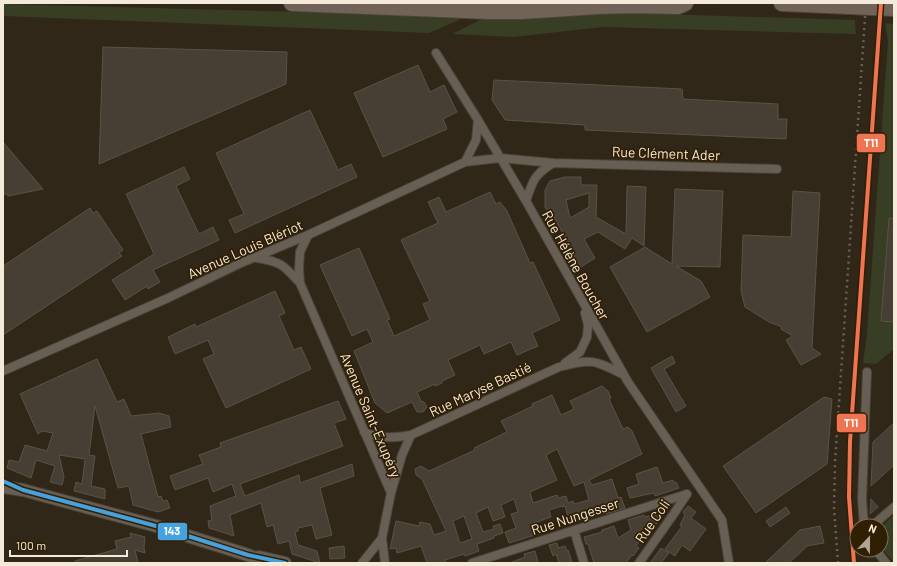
<svg xmlns="http://www.w3.org/2000/svg" width="897" height="566" font-family="Barlow,sans-serif">
  <style>
    .green { fill: #383e24 }
    .building { fill: #483f34; stroke: #5b5246; fill-rule: evenodd }
    .lines { fill: none; stroke-linecap: round; stroke-linejoin: round }
    .street-casing { stroke: #4c4439; stroke-width: 10 }
    .secondary-casing { stroke: #4c4439; stroke-width: 14 }
    .highway-casing { stroke: #4c4439; stroke-width: 18 }
    .street { stroke: #675e54; stroke-width: 8 }
    .secondary { stroke: #675e54; stroke-width: 12 }
    .highway { stroke: #716357; stroke-width: 16 }
    .rail { stroke: #6a6257; stroke-width: 2.5; stroke-dasharray: 2 4; stroke-linecap: butt }
    .highway-bridge-casing { stroke: #4c4439; stroke-width: 18; stroke-linecap: butt }
    .highway-bridge { stroke: #716357; stroke-width: 16 }
    .bus-1-casing { stroke: #311f04; stroke-width: 7 }
    .bus-1 { stroke: #46a2df; stroke-width: 4 }
    .tram-1-casing { stroke: #311f04; stroke-width: 7 }
    .tram-1 { stroke: #ef7451; stroke-width: 4 }
    .labels { text-anchor: middle; dominant-baseline: central; stroke-width: 3.5; stroke-linejoin: round; paint-order: stroke }
    .street-label { font-size: 14px; fill: #f5e9d9; stroke: #311f04 }
    .line-badge { stroke: #311f04; stroke-width: 1.5 }
    .badge-label { font-size: 11px; text-anchor: middle; font-weight: bold; fill: #fff }
  </style>
  <rect width="100%" height="100%" fill="#302718"/>
  <!-- green -->
  <path class="green" d="M3,4l339,9 119,6 -32,14 -426,-17z
    M599,12l256,8 1,14 -253,-7 -90,10 -61,-3 30,-15h37z
    M885,23l9,1v325l-18,15 -13,-1 4,-29 21,-293z
    M894,515v48l-13,-16v-20z"/>
  <!-- building -->
  <path class="building" d="M103,47l184,5 -1,32 -187,80z
    M418,65l12,27 14,-7 13,27 -14,7 4,10 -64,28 -29,-64z
    M494,80l188,9 1,10 95,5v15h9l-1,20 -201,-9v-5l-80,-5 -13,-20z
    M310,110l28,60 13,-6 6,13 -122,56 -6,-13 15,-6 -28,-61z
    M3,142l40,47 -35,7 -2,-3 -3,3z
    M184,167l6,12 -14,7 23,48 14,-7 6,13 -66,30 7,12 -12,7 -1,-3 -22,14 -13,-20 42,-26 -28,-60z
    M565,177h16v8h16l-1,32 30,17 1,-48 19,1 -2,59 -12,-8 -7,11 -27,-17 -14,7 11,19 -14,9 -14,-23 1,-1 -14,-26 -2,1 -7,-11v-17l5,-9zM589,193v14l-19,11 -4,-18z
    M675,189l48,2 -3,76 -44,-1 25,15 9,16 -63,35 -37,-65 35,-20 27,17z
    M793,191l27,2 -8,155 9,6 -20,11 -15,-25 7,-4 -12,-7 1,-2 -13,-5 -24,-15 -4,-16 2,-56 48,2z
    M490,192l6,12 4,-2 7,9 23,52 3,-1 27,58 -28,13 6,13 -21,9 -6,-13 -27,12 -4,-9 -32,15 7,15 -13,6v2l-7,3v-2l-18,8 4,9 3,1 3,5 -4,5h-6l-5,-10 -25,11 -12,-10 -21,-52 19,-9 -6,-13 -15,7 -32,-71 39,-17 31,71 -3,1 7,16 36,-16 -7,-16 7,-3 -29,-61 37,-17 -10,-21 11,-5 7,15z
    M90,208l3,5 4,-2 26,39 -4,3 3,3 -119,79v-69z
    M889,218l5,1v103l-13,-1z
    M275,291l10,22 -6,3 15,34 7,-3 10,22 -85,39 -23,-49 11,-5 -6,-14 -33,14 -7,-17 27,-13 1,3z
    M672,356l3,7 -11,6 22,37 -10,6 -25,-44z
    M97,359l20,43 7,-3 7,17 28,-3 10,3 2,11 -30,7 17,63 3,-1 2,5 4,-1 3,8 -12,4 -25,-7 -4,-19 -11,2 -23,-82 -6,49 6,1 -4,30 14,3v10l-31,-8 2,-9 6,2 3,-25 -26,-4 5,22 -2,8 -12,-3 5,-16 -19,-6 -5,18 -24,-10 2,-8 10,2 6,-17 22,6 6,-18 -11,-2 -4,3 -18,-40z
    M602,386l6,5 3,7 -2,1 14,30 5,-2 4,4 10,23 -53,26 3,5 20,-6 6,19 3,-1 4,11 -19,6 -1,-1 -27,8 -1,-3 -8,2 -4,-14 -3,1v-1l-13,4 2,7 -20,7 4,11 -26,8 -4,-11 11,-4 -5,-14 7,-2 -4,-13 -13,6 4,12 -12,4 -5,-14 -12,6 7,19 11,-3 -1,-3 7,-2 3,9 -9,3v2l-17,6 2,7 -14,5 -1,-2 -19,6 1,3h-19l-6,-17 -24,7 -1,-5 -6,1 6,-28 23,5 1,-4 10,2 4,11 12,-4 -24,-52 -6,-4 -1,-6 6,-3 8,5 46,-21 -1,-2 33,-16 -6,-11 32,-15 -1,-2 20,-9 9,20 13,-6 -4,-8zM557,449l17,37 10,-4 5,18 -15,4 -1,-3 -5,2 -2,-7 -8,2 -1,-3 -24,8 -3,-11 27,-12 -11,-25zM464,516l8,23 -12,4 -7,-22z
    M824,397l8,2 -5,65 -71,49 -33,-47z
    M338,401l8,18 -12,4 9,23 -103,38 5,12 54,-21 1,8 52,-19 2,12 -34,12 12,47 -16,4 -4,-14 -14,3v3l-3,1 3,13 19,6 3,12 -28,-9 -3,-13 -11,3 -5,-19 -6,2 -6,-24 -31,12 4,21 -25,-8 -1,-7 4,-1 -2,-14 26,-10 -4,-12 -19,8 -5,-14 -33,12 -5,-14 33,-12 -4,-9 22,-8 -1,-4z
    M894,423v42l-23,21 2,-44z
    M657,467l6,16 10,-3 1,3 2,-1 3,6 -24,8 -1,-3 -24,5 -3,-10 12,-4 -3,-10z
    M871,499l7,8 -8,7z
    M669,506l-18,25 -3,-2 -12,17 3,2 -6,8 -1,-1 -6,8h-32l-6,-19h-2l-2,-7 18,-5v-2l12,-4 4,12 13,-8 -3,-10 16,-5 1,2 9,-3 1,-2 2,1 4,-5z
    M688,506l8,6 -5,6 15,11 -16,22 -8,-6 -7,11 -10,-7 17,-23 -2,-1 5,-10 -2,-3z
    M786,507l4,6 -20,14 -4,-6z
    M820,526l4,17 -17,3 -18,17h-24l35,-33z
    M130,533l15,4 -1,11 1,5 -10,-3 3,13h-63v-2l42,-12 -2,-8 16,-4z
    M557,543l1,5 7,-2 2,5 1,-1 4,12 -13,1 -3,-9 -3,2 -4,-11z
    M344,546l1,12 -15,1 -1,-11z
    M661,548l8,5 -8,10h-11z
    M535,551l3,12h-26v-1l13,-5 -1,-3z"/>
  <g class="lines">
    <defs>
      <path id="street" d="M436,53l42,67 48,81 102,181 94,138 7,43
        M465,162l11,-22 2,-20
        M526,201c7,-21 8,-26 27,-38
        M308,235l-8,17 -1,16 1,15 91,210
        M257,258c25,4 26,7 43,25
        M565,363l15,-11 7,-15 1,-12 -3,-12
        M3,371l165,-73 73,-35 67,-28 157,-73 35,-4 53,5 224,6
        M364,432c16,7 30,6 47,3l148,-68c33,-9 35,-7 65,8
        M864,526l-2,-27 5,-127
        M872,526l22,-19
        M574,530l10,33
        M876,550l10,13
        M362,563l20,-25
        M385,563l-3,-25 9,-45 11,-38 9,-20
        M472,563l215,-69
        M639,563l34,-48 14,-21"/>
      <path id="secondary" d="M3,487l20,3 133,36 92,29 19,8
        M259,557l26,6"/>
      <path id="highway" d="M292,3l197,8h33l76,-5 35,-1 45,1 7,-3
        M782,3l67,3"/>
    </defs>
    <!-- street casing -->
    <use href="#street" class="street-casing"/>
    <!-- secondary casing -->
    <use href="#secondary" class="secondary-casing"/>
    <!-- highway casing -->
    <use href="#highway" class="highway-casing"/>
    <!-- street -->
    <use href="#street" class="street"/>
    <!-- secondary -->
    <use href="#secondary" class="secondary"/>
    <!-- highway -->
    <use href="#highway" class="highway"/>
    <!-- rail -->
    <path class="rail" d="M838,563l-4,-55 1,-46 31,-459"/>
    <defs>
      <path id="highway-bridge" d="M849,6l45,2"/>
    </defs>
    <!-- highway-bridge casing -->
    <use href="#highway-bridge" class="highway-bridge-casing"/>
    <!-- highway-bridge -->
    <use href="#highway-bridge" class="highway-bridge"/>
    <defs>
      <path id="bus-1" d="M3,481l20,9 133,36 92,29 37,8"/>
    </defs>
    <!-- bus-1 casing -->
    <use href="#bus-1" class="bus-1-casing"/>
    <!-- bus-1 -->
    <use href="#bus-1" class="bus-1"/>
    <defs>
      <path id="tram-1" d="M854,563l-5,-66 1,-55 31,-439"/>
    </defs>
    <!-- tram-1 casing -->
    <use href="#tram-1" class="tram-1-casing"/>
    <!-- tram-1 -->
    <use href="#tram-1" class="tram-1"/>
  </g>
  <g class="labels">
    <!-- street labels -->
    <g class="street-label">
      <text transform="translate(666 153) rotate(2)">Rue Clément Ader</text>
      <text transform="translate(245 249) rotate(-24)">Avenue Louis Blériot</text>
      <text transform="translate(576 265) rotate(61)">Rue Hélène Boucher</text>
      <text transform="translate(480 389) rotate(-25)">Rue Maryse Bastié</text>
      <text transform="translate(371 415) rotate(67)">Avenue Saint-Exupéry</text>
      <text transform="translate(575 516) rotate(-18)">Rue Nungesser</text>
      <text transform="translate(652 521) rotate(-55)">Rue Coli</text>
    </g>
  </g>
  <g class="line-badge">
    <rect x="856" y="133" width="30" height="20" rx="4" fill="#ef7451"/>
    <rect x="836" y="413" width="31" height="20" rx="4" fill="#ef7451"/>
    <rect x="157" y="522" width="31" height="19" rx="4" fill="#46a2df"/>
  </g>
  <g class="badge-label">
    <text x="871" y="147">T11</text>
    <text x="851" y="427">T11</text>
    <text x="172" y="535">143</text>
  </g>
  <!-- border -->
  <rect width="897" height="566" fill="none" stroke="#f5e9d9" stroke-width="8"/>
  <!-- north arrow -->
  <g transform="translate(869 538) rotate(22)"><circle r="19" fill="#311f04" stroke="#7f7059"/>
  <path d="M0-3L7 15L0 10L-7 15Z" fill="#b0a595"/>
  <text y="-6" font-size="11" font-weight="bold" text-anchor="middle" fill="#f5e9d9">N</text>
  </g>
  <!-- scale -->
  <path d="M10 550v6h117v-6" fill="none" stroke="#f5e9d9" stroke-width="2"/>
  <text x="16" y="550" font-size="12" fill="#f5e9d9" stroke="#311f04" stroke-width="3" paint-order="stroke">100 m</text>
</svg>
